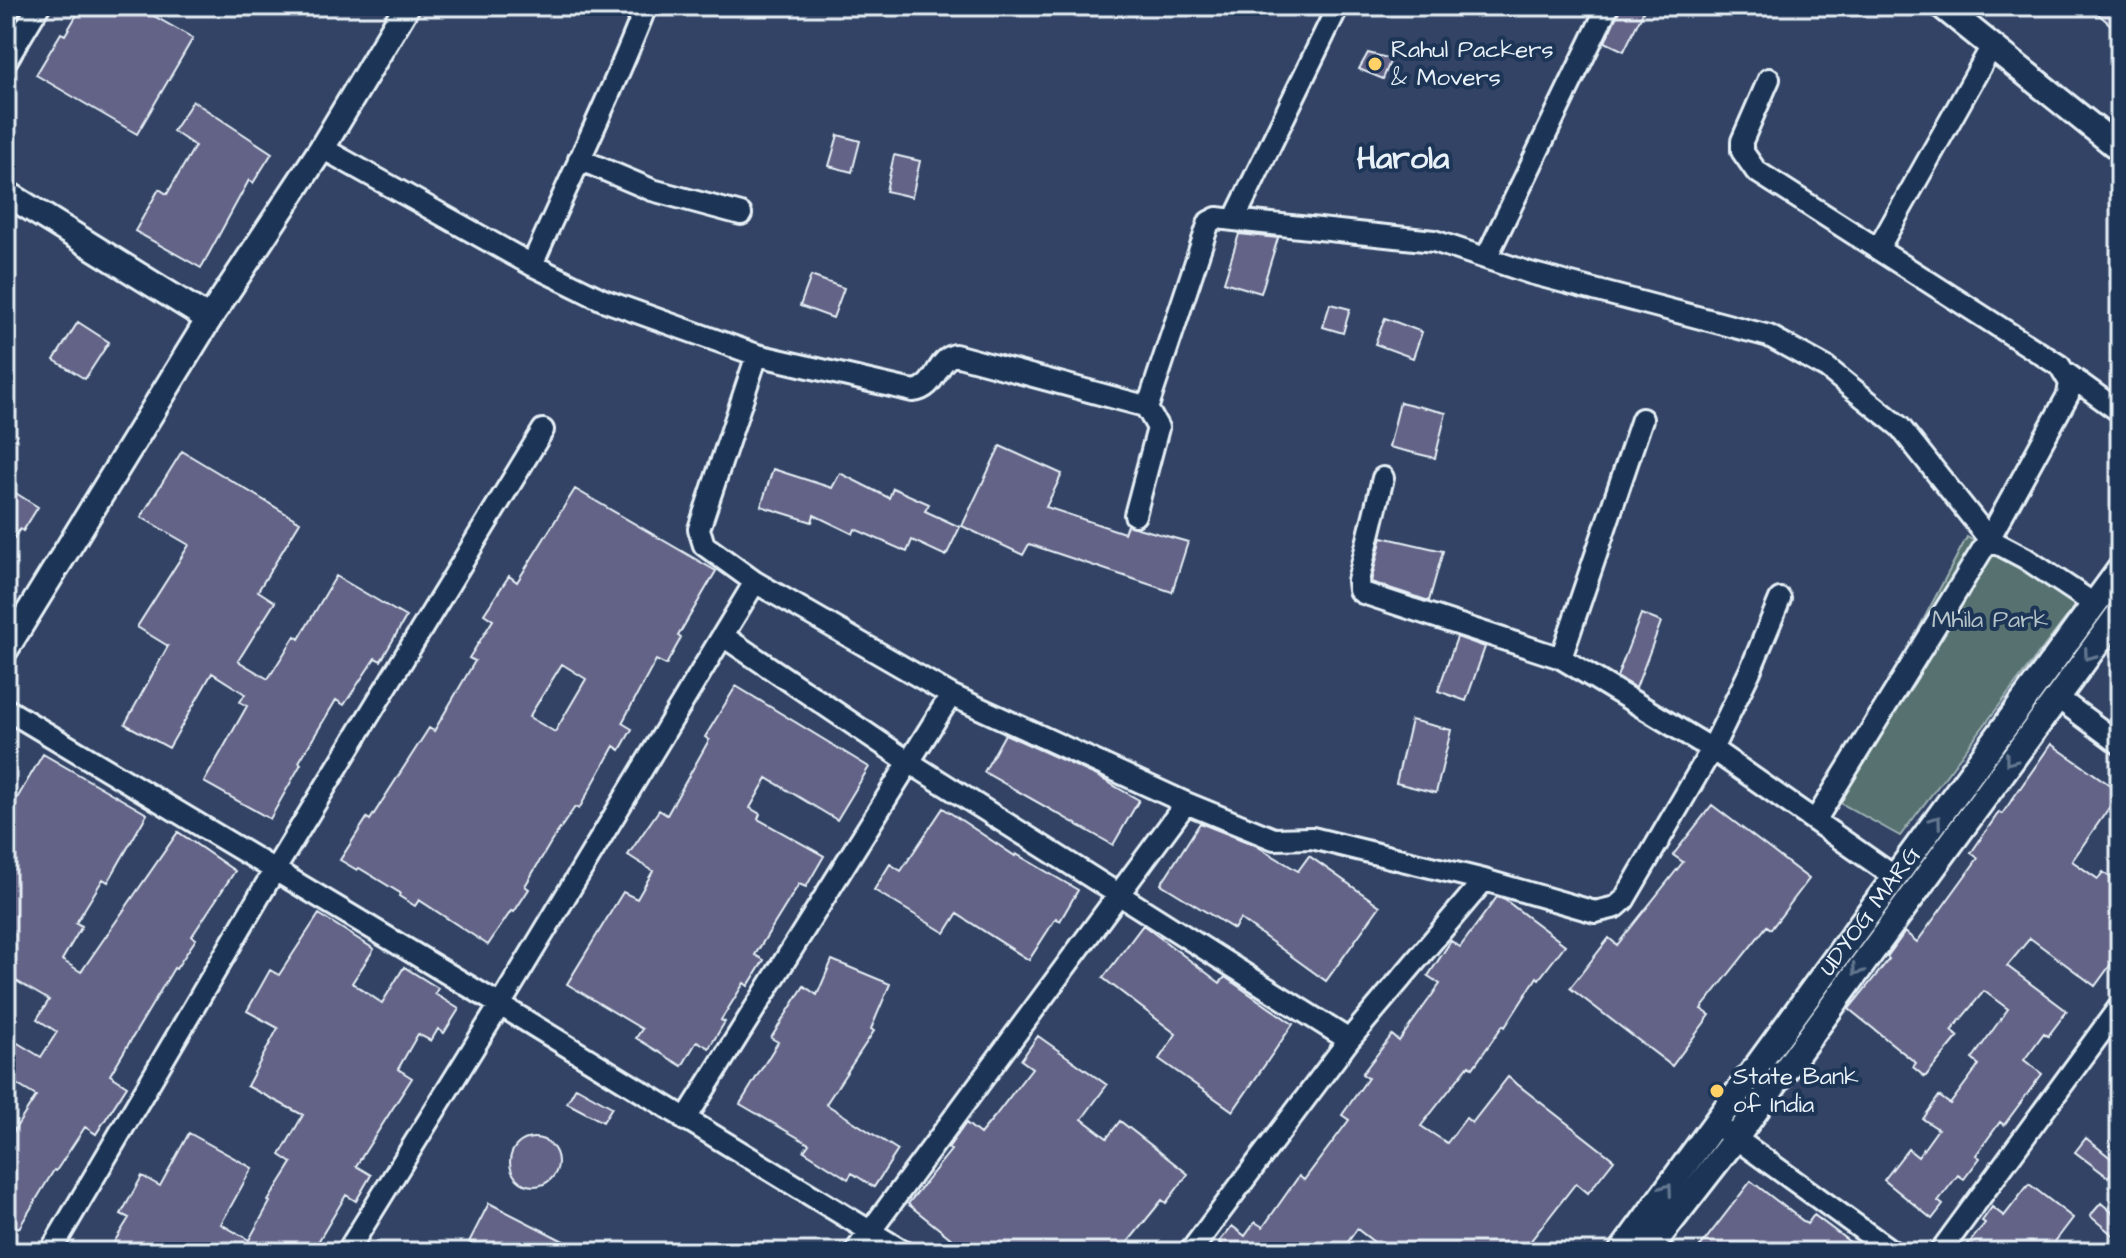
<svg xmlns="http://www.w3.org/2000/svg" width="2126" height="1258" font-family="'Architects Daughter',sans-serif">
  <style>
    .green { fill: #56716f; stroke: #9fb1b4; stroke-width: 2 }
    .building { fill: #636487; stroke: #e8f1f8; stroke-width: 2; fill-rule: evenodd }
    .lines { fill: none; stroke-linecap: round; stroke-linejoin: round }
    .minor-casing { stroke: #e8f1f8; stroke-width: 26 }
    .tertiary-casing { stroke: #e8f1f8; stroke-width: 30 }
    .minor { stroke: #1d3557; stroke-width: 20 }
    .tertiary { stroke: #1d3557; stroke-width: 24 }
    .oneway { stroke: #64778f }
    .poi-dot { fill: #ffd166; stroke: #1d3557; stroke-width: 3 }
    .labels { text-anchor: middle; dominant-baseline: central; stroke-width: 8; stroke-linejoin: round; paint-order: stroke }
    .poi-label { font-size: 24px; fill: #e8f1f8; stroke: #1d3557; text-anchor: start }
    .park-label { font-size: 24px; fill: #b5c4c8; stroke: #1d3557 }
    .street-label { font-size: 24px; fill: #e8f1f8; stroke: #1d3557 }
    .district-label { font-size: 32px; font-weight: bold; fill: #e8f1f8; stroke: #1d3557 }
  </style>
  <rect width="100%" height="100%" fill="#324365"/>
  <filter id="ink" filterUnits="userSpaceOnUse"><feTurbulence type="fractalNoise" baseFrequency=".0125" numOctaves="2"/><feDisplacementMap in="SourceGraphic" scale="16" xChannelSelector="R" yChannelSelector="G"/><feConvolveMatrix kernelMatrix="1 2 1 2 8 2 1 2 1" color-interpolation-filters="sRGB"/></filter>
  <g filter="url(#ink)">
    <!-- green -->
    <path class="green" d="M1967,537l111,65 -178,234 -70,-39z"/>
    <!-- building -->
    <path class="building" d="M6,6h18l-18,30z
      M82,6h54l57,32 -56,96 -101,-59 25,-42 4,2z
      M1621,6h25l-22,45 -19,-9z
      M2089,6h31v27z
      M1368,53l23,6 -8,20 -24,-10z
      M193,101l79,52 -19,30 -4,-3 -48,88 -66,-37 24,-42 8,5 28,-48 -22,-15z
      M838,135l22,6 -8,31 -23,-6z
      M894,155l26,6 -8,36 -26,-6z
      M1239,234l39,4 -17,55 -37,-11z
      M811,276l33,12 -11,30 -33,-12z
      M1330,304l20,5 -7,24 -20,-6z
      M1385,318l37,14 -9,26 -38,-14z
      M78,322l31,20 -24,37 -31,-19z
      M1400,402l46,11 -11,45 -46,-11z
      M1000,446l62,28 -16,33 78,26 3,-8 61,17 -16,50 -143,-48 -6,11 -61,-29z
      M182,451l118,71 -42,69 17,11 -37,59 30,18 27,-43 4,3 37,-63 70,41 -25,44 -6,-3 -31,47 -8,-5 -37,62 2,2 -31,55 -66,-37 43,-76 -7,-4 5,-8 -33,-21 -43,75 -44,-24 43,-78 -31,-19 52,-82 -48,-28z
      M773,469l59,19 8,-15 49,25 4,-10 36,16 -4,7 35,16 -14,29 -34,-16 -5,12 -52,-23 -2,5 -39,-19 -2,7 -51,-16z
      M6,487l32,20 -15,24 -3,-2 -14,21z
      M575,489l141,82 -38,65 3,2 -15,27 -10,-5 -21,39 -13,24 10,6 -12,21 -6,-4 -35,63 -4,-2 -24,35 -26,44 4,3 -15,23 -3,-1 -23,34 -69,-45 -4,6 -16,-10 1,-3 -41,-25 -2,2 -17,-10 27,-42 3,2 59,-92 5,3 41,-70 -6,-3 24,-38 -9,-6 25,-38 8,6zM562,664l24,15 -31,53 -26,-15z
      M1382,537l61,14 -14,50 -58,-19z
      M1641,614l20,8 -25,66 -19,-11z
      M1457,637l28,10 -19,54 -28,-10z
      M736,686l133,81 -32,53 -70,-42 -17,30 10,6 -2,5 66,37 -18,31 -7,-3 -44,71 9,5 -16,26 -4,-3 -23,37 4,2 -16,26 -12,-7 -15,25 -46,-28 6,-9 -75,-45 56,-92 14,7 16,-28 -25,-16 31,-45 8,5 42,-75 -4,-3z
      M1411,720l40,10 -15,63 -40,-10z
      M1005,734l90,41 44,25 -26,45 -129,-73z
      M2051,744l69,48 -48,69 26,18 5,-7 17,13v67l-25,34 -65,-48 -23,28 60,45 -19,25 -4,-3 -20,27 18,14 -38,51 -4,-3 -24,33 4,3 -16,21 -6,-4 -20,26 5,4 -11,14 -48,-39 24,-31 10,8 20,-28 -15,-10 16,-23 11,8 29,-39 -7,-6 36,-50 -24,-18 -33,40 7,6 -33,40 -12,-10 3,-4 -67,-54 40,-50 -2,-2 18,-25 12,10 61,-84 -7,-5 28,-41 3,2z
      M43,754l104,60 -39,68 -5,-3 -27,44 6,3 -20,34 19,12 97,-140 57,39 -43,65 4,3 -20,30 -2,-1 -64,107 17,11 -31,48 -11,-7 -29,44 -2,-1 -35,58 -13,-7v-78l30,-47 -30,-18v-42l35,21 16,-25 -20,-13 12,-19 -43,-25v-158z
      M1712,805l97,74 -38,50 -4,-3 -66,83 9,6 -38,51 -102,-78 39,-50 8,7 66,-83 -10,-7z
      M943,808l72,48 1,-2 62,36 -18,31 -4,-3 -27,42 -72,-46 -12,19 -71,-43 16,-26 11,7z
      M1200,823l55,22 43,26 11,-15 71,50 -54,75 -86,-62 -6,10 -73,-45z
      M1497,897l8,3 60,45 -26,34 -2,-2 -32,50 -2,-2 -30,43 -4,-3 -48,61 26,17 19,-25 6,5 36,-46 106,83 -26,33 -12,-10 -54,69h-135l-30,-23 -16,23h-108l-14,-10 13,-16 13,10 10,-14 8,5 36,-51 5,4 45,-60 -7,-5 26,-37 -6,-4 30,-39 7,6 41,-57 -12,-8 23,-35 9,6z
      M319,914l55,35 -22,34 30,20 22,-36 34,21 -3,6 24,15 -15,24 -6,-4 -7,12 -13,-7 -20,35 14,9 -56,88 15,9 -15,26 -10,-6 -34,57h-204l21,-34 -8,-4 21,-38 18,10 29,-53 63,35 -31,56 28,16 21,-38 -2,-1 24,-38 -12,-8 23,-40 -56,-29 31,-58 -31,-17 23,-41 9,5z
      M1143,925l77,58 5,-6 68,47 -60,87 -74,-52 17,-25 -73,-56z
      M832,960l58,24 -19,45 3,2 -48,73 72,46 -24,37 -22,-14 -4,6 -44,-28 5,-7 -69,-40 38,-62 -7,-4 33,-52 13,9z
      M1038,1036l69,49 -25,34 25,19 13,-17 68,53 -22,29 -4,-3 -42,52h-152l-60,-48 43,-54 -3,-2 18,-25 14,11 15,-18 37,-48 -11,-8z
      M576,1087l36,20 -9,15 -36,-19z
      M2086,1138l32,26 -10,13 -33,-25z
      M510 1162a24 24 0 1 1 48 0a24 24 0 1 1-48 0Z
      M1751,1181l56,43 7,-9 49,37h-167z
      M2029,1184l44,34 -26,34h-85l23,-29 -3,-2 10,-14 12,9z
      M489,1203l96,49h-97l-19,-10z
      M2101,1203l19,16v22l-30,-25z"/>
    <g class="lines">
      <defs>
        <path id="minor" d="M1338,6l-104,214 200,21 96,32 239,63 58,32 73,59 89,112 36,19 69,46
          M6,61l33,-55
          M1769,79l-27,62v10l14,20 304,195 10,17 -2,12 -79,144 -174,282
          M322,148l210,117 71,35 154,55 156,36c24,-2 22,-31 42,-36l186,50 8,-2 60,-181 8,-4 17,2
          M579,159l73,31 89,24
          M1878,249l114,-203
          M1486,258l122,-252
          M532,265c38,-87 80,-171 114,-259
          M757,355l-58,174 5,16 51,37 196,113 235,108 88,36 38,-1 172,42 -135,160 -159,212
          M2066,373l54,39
          M1383,478l-25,103 1,9 4,3 198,65 151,91 183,128
          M1135,515l23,-87 -13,-23
          M723,636l186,126 440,278
          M1561,658l81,-239
          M2058,698l62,46
          M6,709l494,296 404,247
          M1484,880l111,32 21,-5 8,-7 88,-151 38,-78 30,-72
          M685,1120l266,-425
          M1724,1130l169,122
          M50,1252l224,-381 269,-441
          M347,1252l153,-247 255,-423
          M855,1252l331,-449
          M1940,1252l180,-246"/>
        <g id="tertiary">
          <path d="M1942,6l178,143"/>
          <path d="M6,193l203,126"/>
          <path d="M6,649l203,-330 113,-171 85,-142"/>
          <path id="s1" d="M1621,1252l499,-683"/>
          <path d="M1647,1252l88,-113 385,-527"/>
        </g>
      </defs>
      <!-- minor casing -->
      <use href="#minor" class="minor-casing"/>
      <!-- tertiary casing -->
      <use href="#tertiary" class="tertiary-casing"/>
      <!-- minor -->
      <use href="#minor" class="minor"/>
      <!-- tertiary -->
      <use href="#tertiary" class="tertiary"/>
    </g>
    <!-- one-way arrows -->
    <defs><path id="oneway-chevron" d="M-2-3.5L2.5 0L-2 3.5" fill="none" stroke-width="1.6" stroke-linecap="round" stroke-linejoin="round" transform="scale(2)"/></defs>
    <g class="oneway">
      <use href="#oneway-chevron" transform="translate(2089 655) rotate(126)"/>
      <use href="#oneway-chevron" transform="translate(2010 760) rotate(127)"/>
      <use href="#oneway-chevron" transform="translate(1936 821) rotate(-54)"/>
      <use href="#oneway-chevron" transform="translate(1857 970) rotate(126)"/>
      <use href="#oneway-chevron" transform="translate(1667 1189) rotate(-54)"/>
    </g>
  </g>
  <!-- markers -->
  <g class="poi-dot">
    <circle cx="1375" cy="64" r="8"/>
    <circle cx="1717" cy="1091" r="8"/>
  </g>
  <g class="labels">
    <!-- poi labels -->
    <g class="poi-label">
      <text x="1391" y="50">Rahul Packers<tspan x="1391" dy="28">&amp; Movers</tspan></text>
      <text x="1733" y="1077">State Bank<tspan x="1733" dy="28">of India</tspan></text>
    </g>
    <!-- park labels -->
    <g class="park-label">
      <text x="1990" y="620">Mhila Park</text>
    </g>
    <!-- street labels -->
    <g class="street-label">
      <text stroke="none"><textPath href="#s1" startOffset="422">UDYOG MARG</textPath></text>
    </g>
    <!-- district labels -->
    <g class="district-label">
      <text x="1403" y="158">Harola</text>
    </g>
  </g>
  <!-- margin -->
  <rect width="2126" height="1258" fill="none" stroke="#1d3557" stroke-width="32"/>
  <rect x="16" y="16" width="2094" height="1226" fill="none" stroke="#e8f1f8" stroke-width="3" filter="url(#ink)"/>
</svg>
